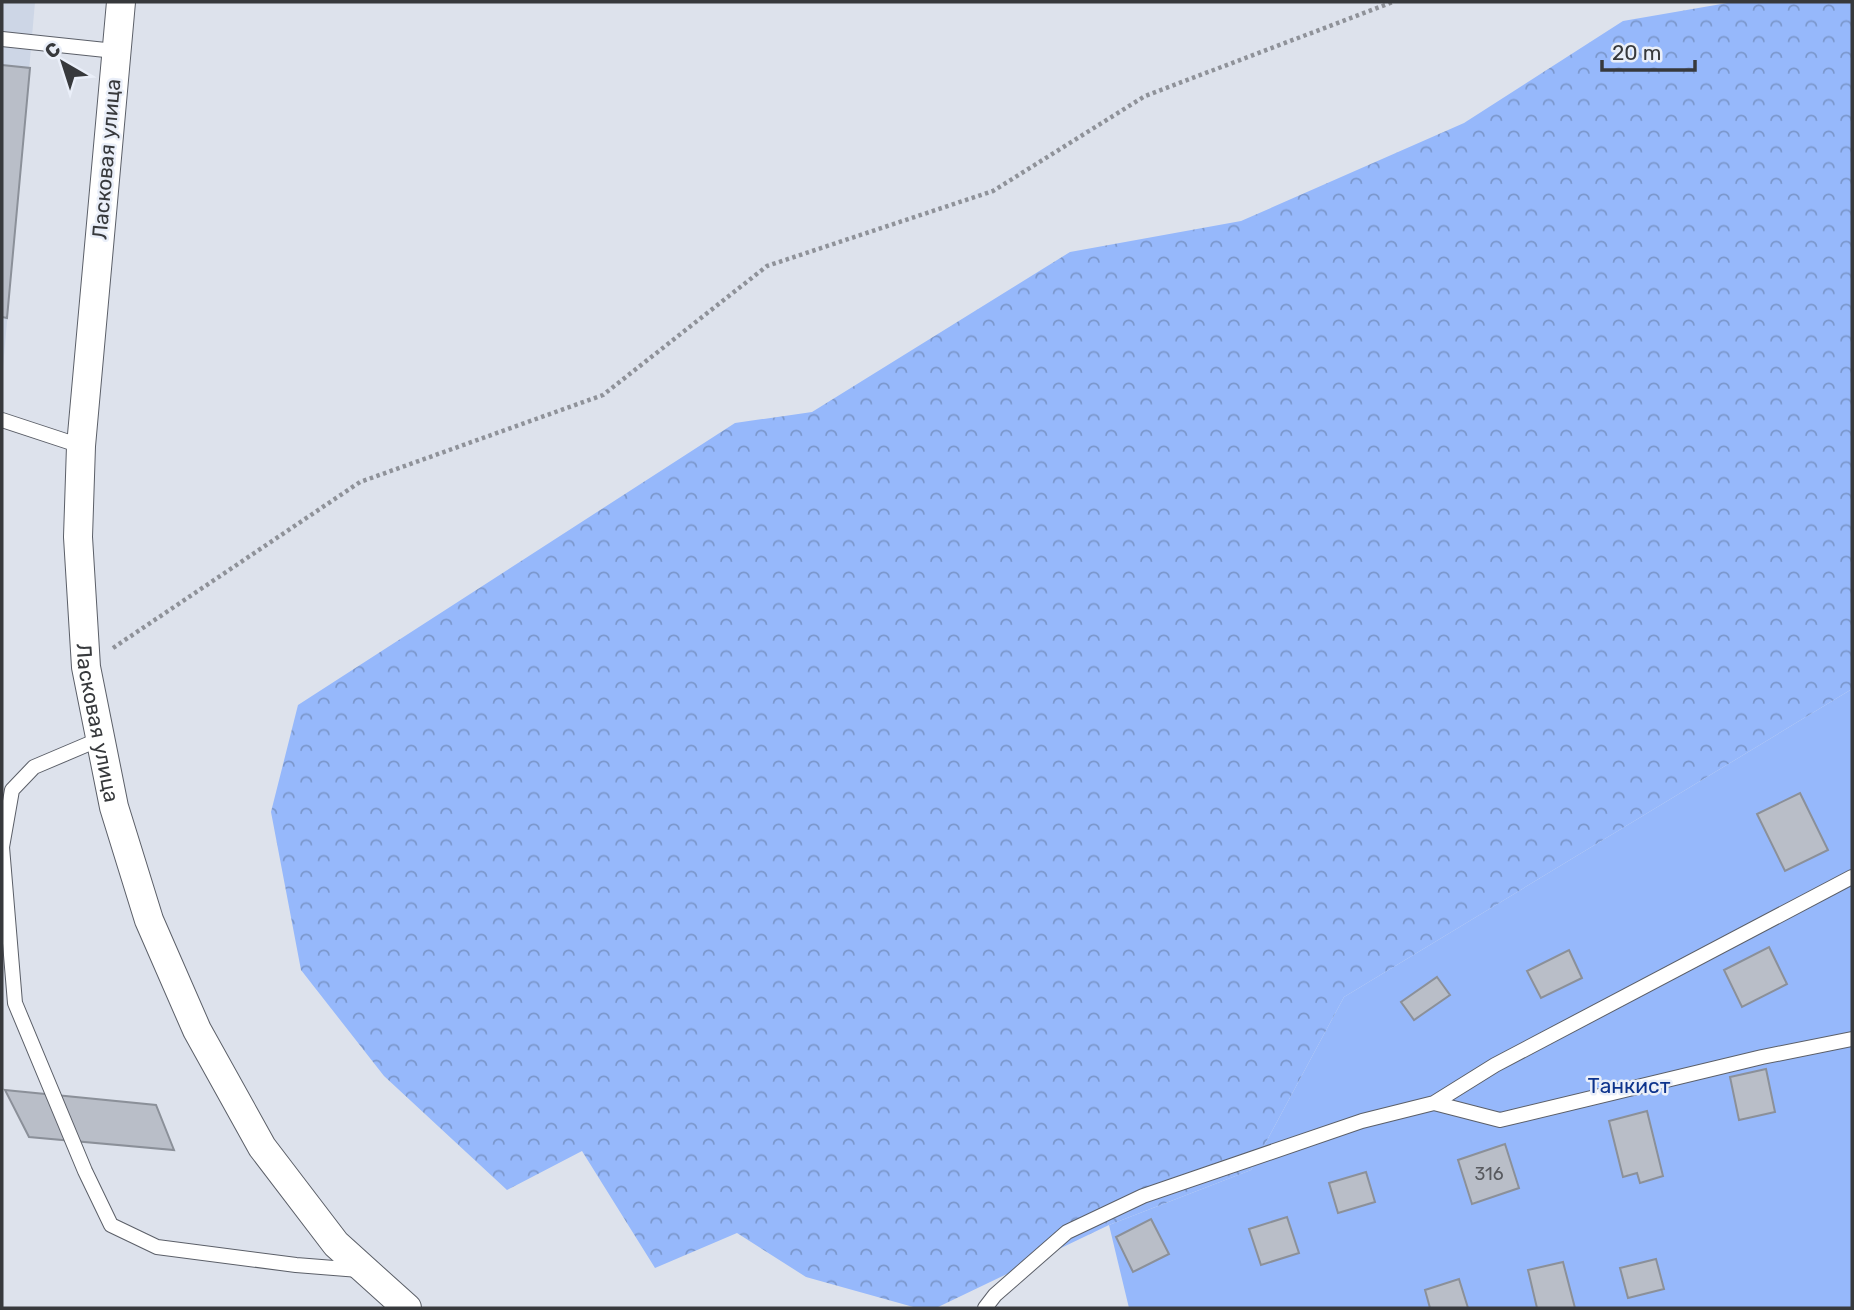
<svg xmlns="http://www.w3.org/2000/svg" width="1854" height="1310" font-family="Rubik,sans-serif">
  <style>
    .built { fill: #cdd6e6 }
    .green { fill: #96b8fb }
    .forest { fill: url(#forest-crowns) }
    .building { fill: #b9bec8; stroke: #8b9099; stroke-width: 2 }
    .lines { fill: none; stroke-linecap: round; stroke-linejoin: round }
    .lane-casing { stroke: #5b5f68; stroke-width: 16 }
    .street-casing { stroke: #5b5f68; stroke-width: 30 }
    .path { stroke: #8f9299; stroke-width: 4.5; stroke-dasharray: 3.5 3.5; stroke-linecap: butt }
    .lane { stroke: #fff; stroke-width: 14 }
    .street { stroke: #fff; stroke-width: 28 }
    .labels { text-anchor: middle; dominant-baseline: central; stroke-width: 5; stroke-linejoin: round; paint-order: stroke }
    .number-label { font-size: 18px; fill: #585a5f }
    .street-label { font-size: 21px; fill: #37393c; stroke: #eaeff9 }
    .park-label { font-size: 21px; fill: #0d338c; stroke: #eaeff9 }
  </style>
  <defs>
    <pattern id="forest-crowns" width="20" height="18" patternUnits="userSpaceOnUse" patternTransform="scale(1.75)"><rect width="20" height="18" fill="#96b8fb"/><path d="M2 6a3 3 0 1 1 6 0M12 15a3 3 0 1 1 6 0" fill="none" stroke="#7b97cc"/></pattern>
  </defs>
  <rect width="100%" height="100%" fill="#dde2ec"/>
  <!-- built -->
  <path class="built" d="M2,2h33l-33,377z"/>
  <!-- green -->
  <path class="green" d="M1852,689v619h-723l-20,-83 142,-55 93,-173z"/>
  <!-- forest -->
  <path class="forest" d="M1733,2h119v687l-508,308 -93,173 -142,55 -173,83h-19l-111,-31 -69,-44 -82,35 -73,-117 -75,39 -123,-114 -83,-106 -30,-158 27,-107 437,-282 77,-11 258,-160 171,-31 223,-98 159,-102z"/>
  <!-- building -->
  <path class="building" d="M2,65l28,3 -23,250 -5,-1z
    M1800,793l28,57 -43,21 -28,-57z
    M1769,947l18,37 -45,23 -18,-37z
    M1569,950l13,28 -41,20 -14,-27z
    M1437,977l13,18 -36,25 -13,-18z
    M1766,1069l9,43 -36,8 -9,-43z
    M5,1090l151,15 18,45 -145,-13z
    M1647,1111l16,65 -23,7 -3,-10 -14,4 -14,-56z
    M1505,1144l14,44 -47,16 -14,-44z
    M1366,1172l9,30 -37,11 -9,-30z
    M1287,1217l12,36 -38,12 -12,-36z
    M1151,1219l18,35 -36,18 -17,-35z
    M1656,1259l8,30 -36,9 -8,-30z
    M1563,1262l12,46h-38l-9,-38z
    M1459,1279l9,29h-38l-5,-18z"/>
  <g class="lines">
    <defs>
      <path id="lane" d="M2,39l113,12
        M2,420l79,26
        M100,739l-66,28 -22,23 -10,57 13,156 70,168 26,54 46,22 139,18 63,5
        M1434,1103l66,17 262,-63 90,-18
        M985,1308l10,-13 72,-63 76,-36 219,-75 72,-18 61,-38 357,-188"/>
      <g id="street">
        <path id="s1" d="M121,2l-40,444 -3,91 8,130 28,140 35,113 48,110 65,117 74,97 71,64"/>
      </g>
    </defs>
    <!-- lane casing -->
    <use href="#lane" class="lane-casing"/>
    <!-- street casing -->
    <use href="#street" class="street-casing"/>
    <!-- path -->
    <path class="path" d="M113,648l247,-166 243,-87 164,-129 226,-75 152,-95 248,-94"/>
    <!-- lane -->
    <use href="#lane" class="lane"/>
    <!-- street -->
    <use href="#street" class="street"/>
  </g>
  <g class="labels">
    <!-- number labels -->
    <g class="number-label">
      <text x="1489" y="1174">316</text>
    </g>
    <!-- street labels -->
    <g class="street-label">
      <text transform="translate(106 159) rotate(-85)">Ласковая улица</text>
      <text stroke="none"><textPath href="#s1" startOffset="724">Ласковая улица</textPath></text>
    </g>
    <!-- park labels -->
    <g class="park-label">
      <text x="1629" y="1085">Танкист</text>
    </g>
  </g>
  <!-- border -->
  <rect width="1854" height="1310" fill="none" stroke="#37393c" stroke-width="7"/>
  <!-- north arrow -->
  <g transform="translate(63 63) rotate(321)" stroke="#eaeff9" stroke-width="5" paint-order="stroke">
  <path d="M0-5L12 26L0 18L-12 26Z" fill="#37393c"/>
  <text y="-10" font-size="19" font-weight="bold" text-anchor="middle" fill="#37393c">С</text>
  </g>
  <!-- scale -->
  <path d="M1602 60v10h93v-10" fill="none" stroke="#37393c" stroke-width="3.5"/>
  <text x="1612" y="60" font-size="21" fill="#37393c" stroke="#eaeff9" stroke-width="5" paint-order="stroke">20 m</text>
</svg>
